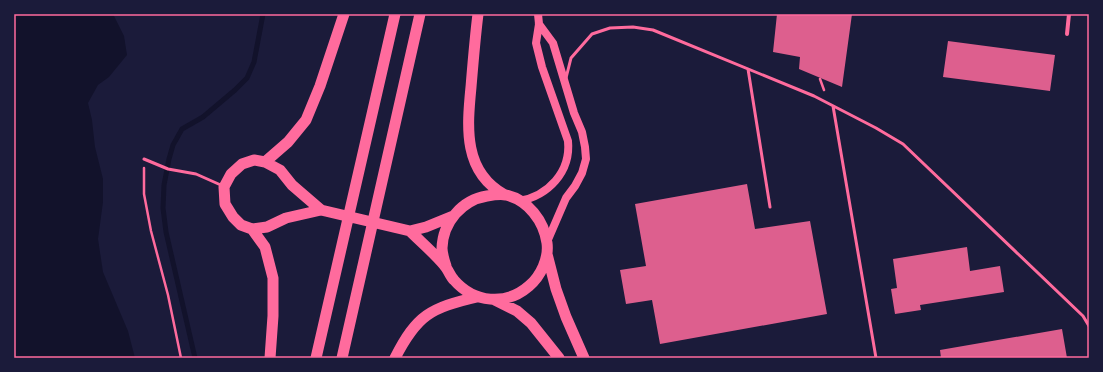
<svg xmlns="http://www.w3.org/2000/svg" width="1103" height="372" font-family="'Archivo Narrow',sans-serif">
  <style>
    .water { fill: #12122b }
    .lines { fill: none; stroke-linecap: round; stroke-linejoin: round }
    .stream { stroke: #12122b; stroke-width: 5 }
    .building { fill: #dd5f8e }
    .path { stroke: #ff6b9d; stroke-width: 2.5 }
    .service { stroke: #ff6b9d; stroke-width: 3 }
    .minor { stroke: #ff6b9d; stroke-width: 4 }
    .secondary { stroke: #ff6b9d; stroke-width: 8 }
    .trunk { stroke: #ff6b9d; stroke-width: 11 }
    .neatline { fill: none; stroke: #ff6b9d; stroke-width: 1.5 }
  </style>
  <rect width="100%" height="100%" fill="#1b1b3a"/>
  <!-- water -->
  <path class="water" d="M14,14h99l11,22 3,19 -18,22 -11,8 -10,18 4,17 3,27 8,32v23l-5,37 5,33 25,59 7,27h-121z"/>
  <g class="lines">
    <!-- stream -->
    <path class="stream" d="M195,358l-29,-126 -3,-24 1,-23 5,-26 4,-14 9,-16 21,-12 32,-27 12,-12 7,-16 9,-48"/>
  </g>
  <!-- building -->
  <path class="building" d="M777,14h75l-10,73 -43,-18 1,-12 -27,-5z
    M948,41l107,14 -5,36 -107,-14z
    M747,184l8,45 55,-8 17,93 -167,30 -8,-44 -26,4 -6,-34 26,-4 -11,-62z
    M967,247l3,24 30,-5 4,26 -84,13 1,5 -26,4 -4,-25 6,-1 -4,-29z
    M1062,329l5,29h-126l-1,-8z"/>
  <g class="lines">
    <!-- path -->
    <path class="path" d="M820,79l4,11
      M144,168v26l7,37 17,64 13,63"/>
    <!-- service -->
    <path class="service" d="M748,69l22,138
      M566,78l5,-20 21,-24 18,-6 23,-1 20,3 161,66 62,32 27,16 180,172 6,10
      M833,106l43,252
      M144,159l24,10 28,5 27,12"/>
    <!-- minor -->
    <path class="minor" d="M1067,34l2,-20"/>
    <!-- secondary -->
    <path class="secondary" d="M539,24l14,19 21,70 8,19 3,15 1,12 -4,14 -7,13 -9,12 -19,44
      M519,201c29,-5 52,-29 49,-60l-26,-74 -6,-24 3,-19 -1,-10"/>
    <!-- trunk -->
    <path class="trunk" d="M478,14c-3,24 -5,49 -7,73 -4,41 -8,85 34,108
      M265,162l23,-20 18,-22 14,-34 24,-72
      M321,210l-35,8 -19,9 -15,2 -11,-4 -8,-8 -8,-13 -1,-17 7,-13 11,-10 12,-4 11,2 15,8 12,15 29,25 89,21 16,-4 27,-11
      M252,229l13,18 8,31v38l-3,42
      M410,231c11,11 24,22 34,34 4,4 6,11 10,15 20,23 52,26 75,6 12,-10 20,-28 18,-43 -3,-22 -19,-43 -41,-48 -6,-1 -13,0 -19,1 -25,4 -44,26 -45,52 0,6 2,12 4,18
      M547,254l9,35 10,28 18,41
      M495,300l22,11 14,12 28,35
      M316,358l79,-344
      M342,358l78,-344
      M395,358c22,-43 35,-50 82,-61"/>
  </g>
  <!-- border -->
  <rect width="1103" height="372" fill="none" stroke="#1b1b3a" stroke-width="30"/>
  <rect x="15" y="15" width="1073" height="342" class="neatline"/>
</svg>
